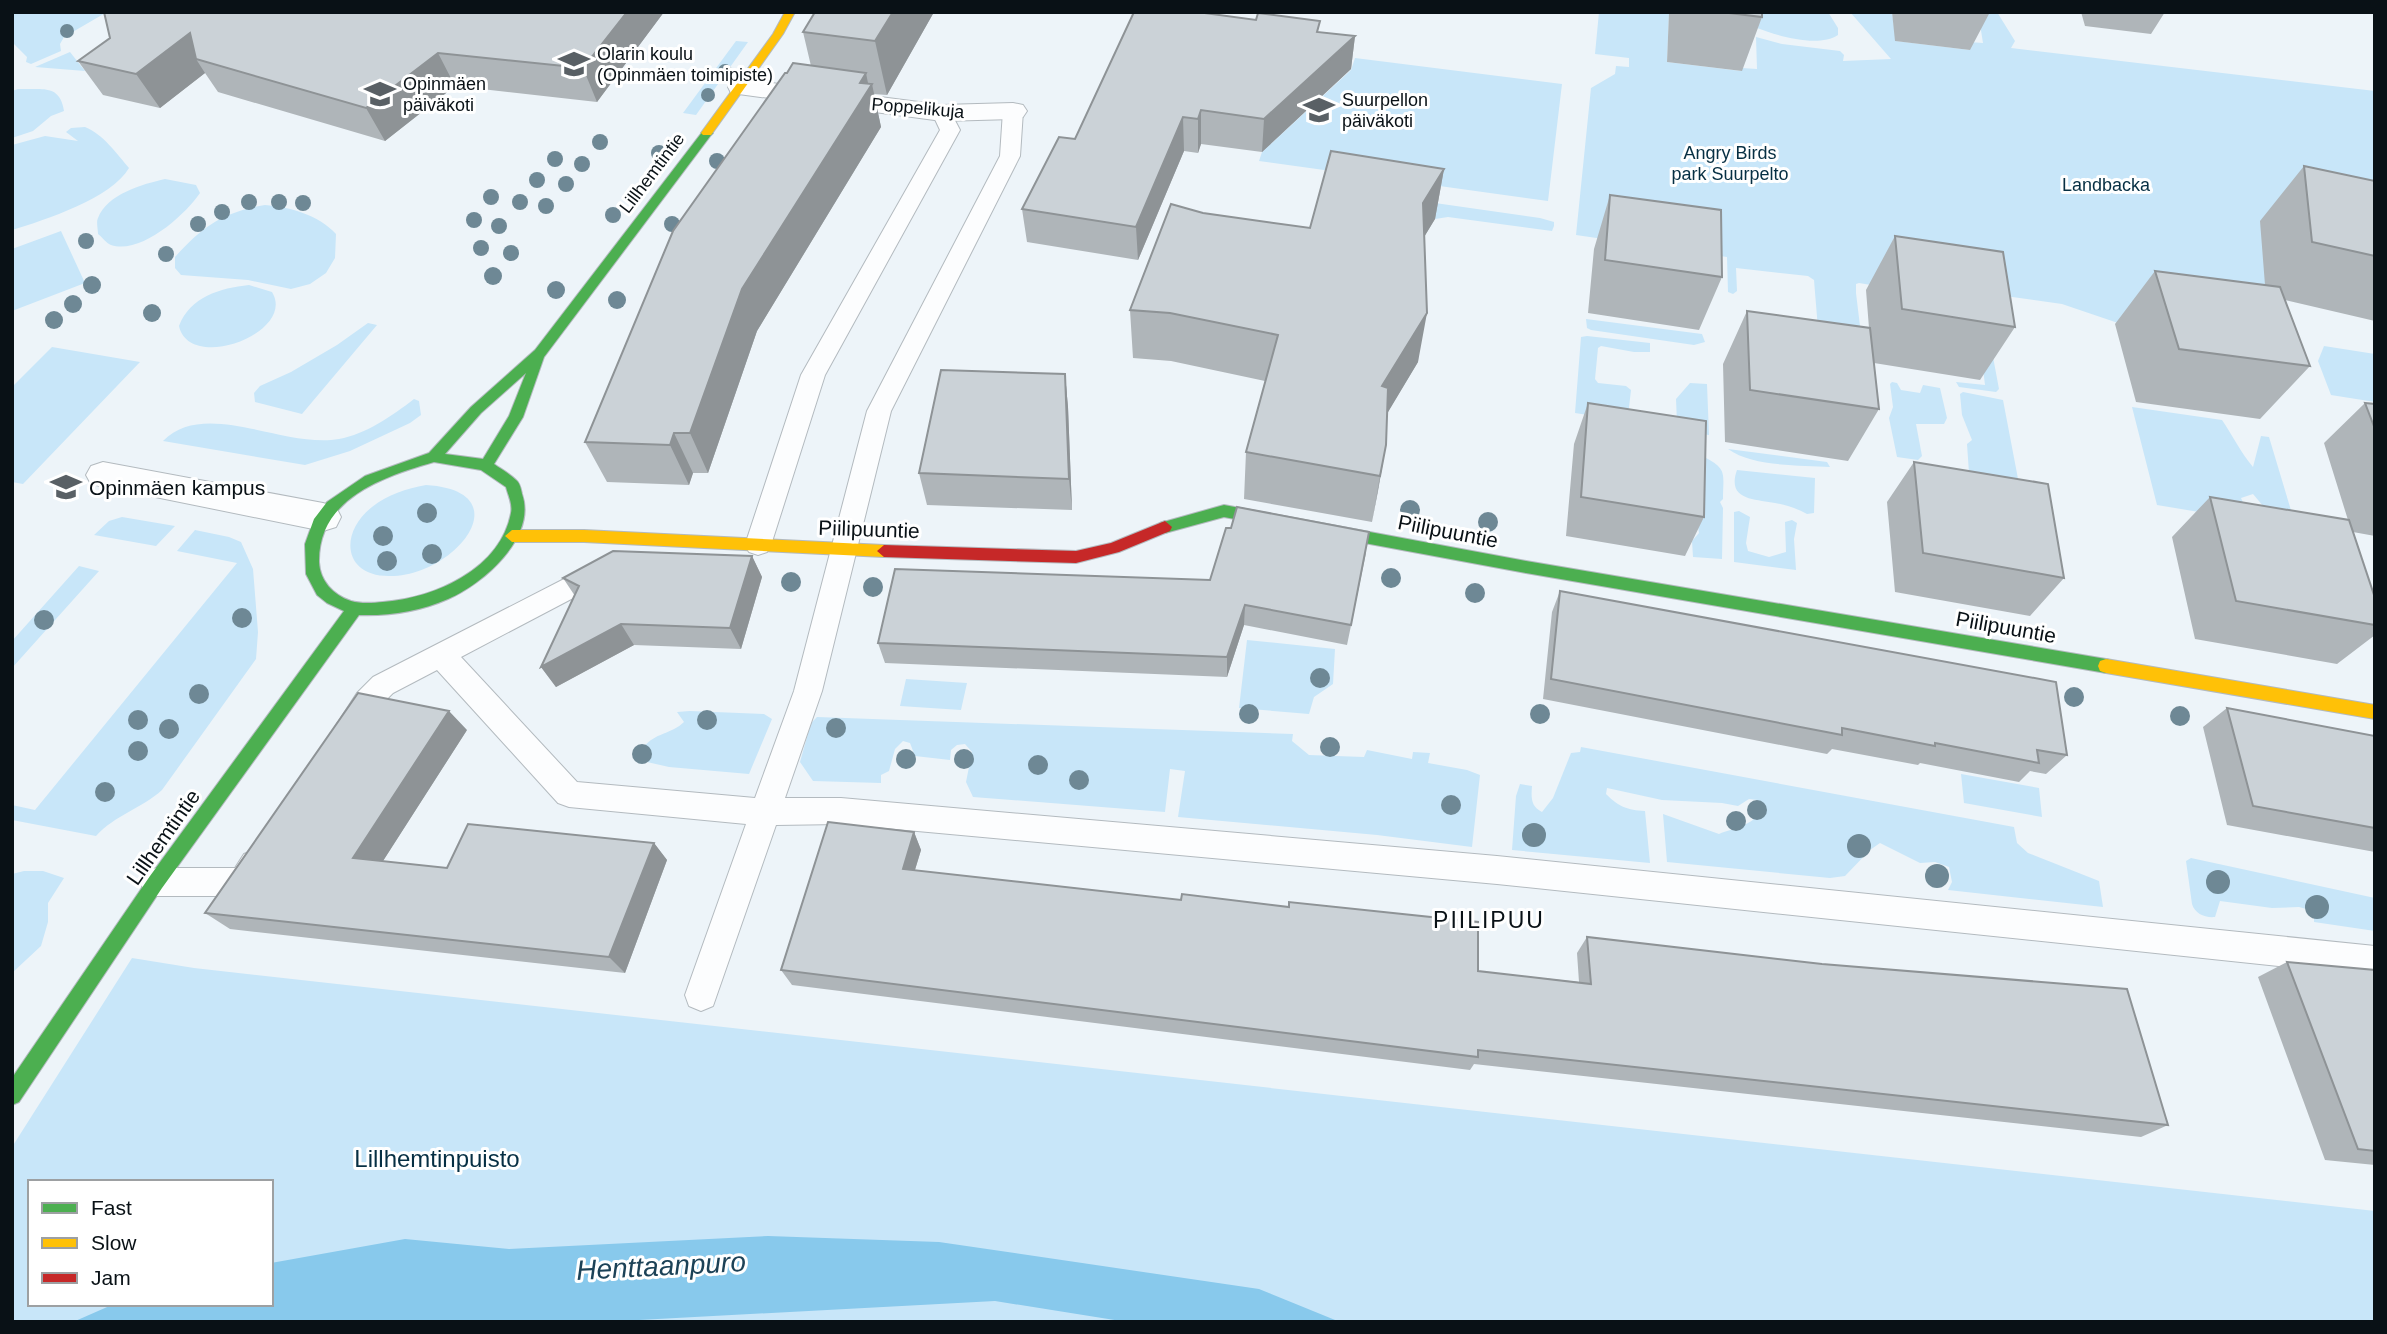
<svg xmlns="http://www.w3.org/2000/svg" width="2387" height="1334" font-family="Arial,sans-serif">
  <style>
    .green { fill: #c8e6f9; fill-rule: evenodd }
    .water { fill: #88c9ec }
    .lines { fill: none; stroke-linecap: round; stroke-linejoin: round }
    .lane-casing { stroke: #b3babf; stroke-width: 2 }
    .street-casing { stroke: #b3babf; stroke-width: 2 }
    .fast-casing { stroke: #b3babf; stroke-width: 2 }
    .slow-casing { stroke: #b3babf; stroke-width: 2 }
    .jam-casing { stroke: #b3babf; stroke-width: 2 }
    .lane { fill: #fcfdfe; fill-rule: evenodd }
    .street { fill: #fcfdfe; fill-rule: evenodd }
    .fast { fill: #4caf50; fill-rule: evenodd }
    .slow { fill: #ffc107; fill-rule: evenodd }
    .jam { fill: #c62828; fill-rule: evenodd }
    .tree { fill: #6e8895 }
    .wall { fill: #afb5b9 }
    .shaded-wall { fill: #8e9396 }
    .building { fill: #cbd2d7; stroke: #8e9396; stroke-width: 2 }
    .labels { text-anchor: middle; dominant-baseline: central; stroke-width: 6; stroke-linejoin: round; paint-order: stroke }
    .far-poi-label { font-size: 18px; fill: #091116; stroke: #fff; text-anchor: start }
    .far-street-label { font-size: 18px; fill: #091116; stroke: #fff }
    .far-park-label { font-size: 18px; fill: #062f43; stroke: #fff }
    .poi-label { font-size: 21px; fill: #091116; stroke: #fff; text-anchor: start }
    .street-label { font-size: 21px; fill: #091116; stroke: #fff }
    .neighbourhood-label { font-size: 23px; letter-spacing: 2px; fill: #091116; stroke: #fff }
    .near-park-label { font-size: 24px; fill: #062f43; stroke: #fff }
    .near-water-label { font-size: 28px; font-style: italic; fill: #1c4257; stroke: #fff }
  </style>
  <rect width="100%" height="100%" fill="#edf4f9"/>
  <!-- green -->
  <path class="green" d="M12,12h95l-43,25 -4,7 1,7 -30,13 -5,-2 1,-5 -15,-15z
    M1599,12h70l-2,50 74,9 1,-3 15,1 -1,-32 26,7 58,7 4,4 -1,6 48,-2 -41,-47h42l4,29 74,9 -1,-8 14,1 -5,-31h19l18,29 -4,7 364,43v155l-109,50 -148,27 -56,-19 -172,-24 -1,8 -30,-5 -3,1v9l7,58 -45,-22 -4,-49 -6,-4 -72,-8 1,23 -4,3 -5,-2 -1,-35 -151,-22 15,-147 24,-14 1,-8 13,1v-9l-34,-4z
    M1756,12h72l10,16v7c-20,13 -60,1 -81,-7z
    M736,41l12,1 -52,73 -13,-2z
    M70,52l15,19 -50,-4z
    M1355,58l207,26 -14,117 -289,-40 3,-9 89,-82z
    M18,89c23,1 42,-6 46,22l-13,5 -18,15 -21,7v-47z
    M85,127c18,7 32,27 44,41 -17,30 -84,52 -117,62v-85l33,-9 33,5 -12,-9 5,-4z
    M165,179l31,6 4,8c-15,22 -59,62 -89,52 -4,-1 -9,-8 -13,-11 0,-5 -2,-12 0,-16 9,-24 45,-34 67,-39z
    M1351,191l189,27 14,4v4l-2,5 -104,-14 -13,2z
    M265,205c25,2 54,10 71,29l-1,24 -9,15 -16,11 -19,5 -43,-9 -67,-5 -6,-7v-11c28,-31 48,-45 90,-52z
    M61,231l24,52 -73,28v-62z
    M249,285l23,7c25,41 -83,81 -93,34 11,-29 41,-38 70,-41z
    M1982,298l17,91 -3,3 -37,-5 -3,-5 29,3 -10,-81z
    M1586,319l116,15 3,8 -11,3 -103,-15 -4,-2z
    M368,323l9,2 -75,89 -47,-12 -1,-9 6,-7 31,-14 46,-27z
    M1587,336l63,7v9h-16l-33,-6 -3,2 -3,31 3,4 28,3 5,4 -3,26 -8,4 -45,-7 6,-76z
    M2324,346l51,8v48l-44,-7 -13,-34z
    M52,347l88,15 -117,122 -11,-2v-95z
    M1892,382l5,1 4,7 19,3 3,-8 17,3 7,30 -3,6h-28l6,32 -4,4 -21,-3 -8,-39 4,-11 -3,-23z
    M1690,383l17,1 2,51 -21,-3 -11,-9 -1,-24z
    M1963,392l40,8 16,84 -50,-11 -2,-29 5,-4 -10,-25 -2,-21z
    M414,399l5,2 2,14 -11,8 -60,28 -45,14 -142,-24c42,-43 121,8 176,-2 27,-5 53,-23 75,-40z
    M2132,407l90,13c11,16 19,33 31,47l8,-31 8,1 27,90 -17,-2 -26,-31 -12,4 9,20 -3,2 -90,-15z
    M1728,449l99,13 3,5c-31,-2 -77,0 -102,-18z
    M1704,457c24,12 19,17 19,42l-3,3 3,6 -1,51 -29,-2 -1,-16 7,-8 -4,-26z
    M1737,470l78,8 -1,35 -7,1c-9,-5 -20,-9 -32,-11 -19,-4 -49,-2 -38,-33z
    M426,485c97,6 29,92 -37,91 -46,0 -50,-43 -17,-69 16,-13 34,-18 54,-22z
    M1739,511l11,6 -4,26 2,8 21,6 17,-5 -1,-30 7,-2 5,3 -3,16 2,31 -62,-8v-50z
    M122,517l53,9 -19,20 -62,-11 15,-14z
    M195,530l34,7 12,5 12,27 5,63 -2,27 -94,131c-21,19 -47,25 -66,46l-84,-16v-15l23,5 202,-247 -60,-12z
    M79,566l20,5 -87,97v-27z
    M1247,640l88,9 -2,35 -19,13 -5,17 -70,-6z
    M906,679l61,4 -6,27 -61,-4z
    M690,711l74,3 8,5 -23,55 -80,-7 -22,-5 -3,-15c10,-14 28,-13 40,-25l-7,-10z
    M817,717l476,17 -1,7 17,14 55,2 3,-7 45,9 1,-7 17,1 -2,10 39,7 13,5 -8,72 -95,-12 -199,-18 7,-46 -15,-2 -5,43 -192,-15 -7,-15 6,-30 -7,-8 -8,1 -6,5 -1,10 -35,-4 -5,-13 -7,-2 -8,8 -6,22 -8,4v8l-68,-2 -13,-19 11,-39z
    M1581,747l433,80 3,16 11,10 71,28 4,26 -155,-17 4,-8 -3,-15 -14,-5 -15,1 -40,-20 -10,7 -25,26 -15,2 -163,-16 -4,-48 56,20c16,-7 47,-10 39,-34l-9,-1 -11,7 -16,-3 -60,-3 -55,-12 -1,6c13,13 21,16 39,17l5,52 -138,-13 4,-54 4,-12 12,2c-1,12 -1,21 10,26l11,-14 18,-45 9,-1z
    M1961,774l78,14 3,29 -78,-14z
    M2191,858l184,40v33l-61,-9v-6l-4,-6 -11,-3 -27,1 -52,-7 -5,16c-10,1 -20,-3 -23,-13l-6,-43z
    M24,871h19l21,7 -16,25v19l-7,24 -29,27v-99z
    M132,958l62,10 2181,243v111h-2363v-175zM30,1182h241v122h-241z"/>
  <!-- water -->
  <path class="water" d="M768,1236l171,6 320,47 81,33h-213l-132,-21 -393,21h-529l41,-18h157v-41l134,-24 104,10z"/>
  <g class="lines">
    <defs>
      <path id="lane" d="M1013,105l7,2 3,4 -3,45 -129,255 -69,280 -37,107h56l656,58 878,90v30l-878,-92 -656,-60 -65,1 -63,181 -12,5 -12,-5 -4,-11 61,-171 -177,-17 -11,-4 -121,-133 -44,23 -16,16 -18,27 -10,3 -10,-3 -4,-9 22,-34 16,-16 195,-100 9,3 4,8 -4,8 -116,61 116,125 178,16 39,-107 73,-280 133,-255 3,-45 3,-4z
        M942,107l7,2 11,21 -135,245 -54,170 -4,7 -9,3 -9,-3 -4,-7 56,-170 139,-245 -8,-17 3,-4z
        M255,850l11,4 4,10 -16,28 -11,4h-87l-11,-4 -5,-10 5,-10 11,-4h79l9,-14z"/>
      <path id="street" d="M741,79l201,26 71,-2 10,2 4,6 -4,6 -10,2 -71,2 -211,-28 -3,-6 3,-6z
        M103,462l220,41 13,4 5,10 -5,10 -13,4 -232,-47 -5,-9 5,-9z"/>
      <path id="fast" d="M707,130l6,3 -2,2 -167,222 -21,60 -29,47c7,5 16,10 22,16 4,3 5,9 6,14 15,43 -39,90 -74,105 -27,12 -59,17 -89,16l-197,273 -143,214 -7,3v-27l138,-202 194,-265 -17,-8 -10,-8 -11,-21 -1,-30 9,-25 13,-17 38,-26 64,-23 42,-46 64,-57 168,-219zM526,373l-17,43 -26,43 -38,-5 36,-41zM434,462l47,8 25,17c2,8 7,17 5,26 -11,57 -77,85 -128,89 -10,1 -22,2 -32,-1 -18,-6 -31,-20 -32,-39 -1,-63 63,-85 115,-100z
        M1224,505l302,56 580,98 6,2 2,5 -2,5 -6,2 -580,-100 -302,-56 -59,16 -7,-6 2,-4z"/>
      <path id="slow" d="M785,12h10l-12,22 -72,101h-8l-2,-2 72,-99z
        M512,530h72l300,15 7,6 -7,6 -300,-15h-72l-7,-6z
        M2106,659l269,46v14l-269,-46 -6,-2 -2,-5 2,-5z"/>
      <path id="jam" d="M1165,521l7,6 -2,4 -51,21 -43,11 -192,-6 -7,-6 7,-6 192,6 35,-8z"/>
    </defs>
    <!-- lane casing -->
    <use href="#lane" class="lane-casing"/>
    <!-- street casing -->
    <use href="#street" class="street-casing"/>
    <!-- fast casing -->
    <use href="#fast" class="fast-casing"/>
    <!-- slow casing -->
    <use href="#slow" class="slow-casing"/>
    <!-- jam casing -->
    <use href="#jam" class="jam-casing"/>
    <!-- lane -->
    <use href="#lane" class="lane"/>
    <!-- street -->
    <use href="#street" class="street"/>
    <!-- fast -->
    <use href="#fast" class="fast"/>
    <!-- slow -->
    <use href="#slow" class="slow"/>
    <!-- jam -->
    <use href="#jam" class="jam"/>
  </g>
  <!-- trees -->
  <g class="tree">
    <circle cx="67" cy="31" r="7"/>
    <circle cx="725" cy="71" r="7"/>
    <circle cx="708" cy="95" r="7"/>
    <circle cx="600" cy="142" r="8"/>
    <circle cx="659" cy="153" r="8"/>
    <circle cx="555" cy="159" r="8"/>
    <circle cx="717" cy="161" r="8"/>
    <circle cx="582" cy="164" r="8"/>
    <circle cx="537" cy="180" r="8"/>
    <circle cx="566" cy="184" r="8"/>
    <circle cx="491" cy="197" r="8"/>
    <circle cx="249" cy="202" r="8"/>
    <circle cx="279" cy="202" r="8"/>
    <circle cx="520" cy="202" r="8"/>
    <circle cx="303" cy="203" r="8"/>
    <circle cx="546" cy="206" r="8"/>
    <circle cx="222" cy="212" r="8"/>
    <circle cx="613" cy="215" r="8"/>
    <circle cx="474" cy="220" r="8"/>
    <circle cx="198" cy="224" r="8"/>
    <circle cx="672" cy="224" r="8"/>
    <circle cx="499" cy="226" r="8"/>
    <circle cx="86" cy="241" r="8"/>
    <circle cx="481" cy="248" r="8"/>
    <circle cx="511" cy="253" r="8"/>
    <circle cx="166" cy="254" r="8"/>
    <circle cx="493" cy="276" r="9"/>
    <circle cx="92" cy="285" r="9"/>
    <circle cx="556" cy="290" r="9"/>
    <circle cx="617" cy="300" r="9"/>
    <circle cx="73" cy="304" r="9"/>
    <circle cx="152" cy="313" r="9"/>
    <circle cx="54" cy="320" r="9"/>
    <circle cx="1410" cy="510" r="10"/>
    <circle cx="427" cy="513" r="10"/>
    <circle cx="1488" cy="522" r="10"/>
    <circle cx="383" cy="536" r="10"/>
    <circle cx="432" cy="554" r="10"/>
    <circle cx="387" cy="561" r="10"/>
    <circle cx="1391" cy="578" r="10"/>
    <circle cx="791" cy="582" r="10"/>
    <circle cx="873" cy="587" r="10"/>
    <circle cx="1475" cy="593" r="10"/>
    <circle cx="242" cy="618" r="10"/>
    <circle cx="44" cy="620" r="10"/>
    <circle cx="1320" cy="678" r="10"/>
    <circle cx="199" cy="694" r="10"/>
    <circle cx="2074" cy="697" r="10"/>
    <circle cx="1249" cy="714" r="10"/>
    <circle cx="1540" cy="714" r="10"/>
    <circle cx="2180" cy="716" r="10"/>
    <circle cx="138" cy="720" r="10"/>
    <circle cx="707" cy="720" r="10"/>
    <circle cx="836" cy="728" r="10"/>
    <circle cx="169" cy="729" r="10"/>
    <circle cx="1330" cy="747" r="10"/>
    <circle cx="138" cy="751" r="10"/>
    <circle cx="642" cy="754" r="10"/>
    <circle cx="906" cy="759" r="10"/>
    <circle cx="964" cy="759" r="10"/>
    <circle cx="1038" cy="765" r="10"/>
    <circle cx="1079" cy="780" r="10"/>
    <circle cx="105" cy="792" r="10"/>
    <circle cx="1451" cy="805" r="10"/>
    <circle cx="1757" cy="810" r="10"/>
    <circle cx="1736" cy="821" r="10"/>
    <circle cx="1534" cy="835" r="12"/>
    <circle cx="1859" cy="846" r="12"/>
    <circle cx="1937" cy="876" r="12"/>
    <circle cx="2218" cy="882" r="12"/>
    <circle cx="2317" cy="907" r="12"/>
  </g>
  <!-- wall -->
  <path class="wall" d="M664,12l-67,90 -142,-16 -70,55 -167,-49 -13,-19 -45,35 -57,-13 -25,-34z
    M816,12h118l-47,83 -13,-1 7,33 -124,204 -49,142h-15l-4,12 -82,-3 -22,-40 202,-369 24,-7 -8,-34z
    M1669,12h93v5l-20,54 -75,-9z
    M1892,12h98l-20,38 -75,-9z
    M2081,12h84l-14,22 -66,-8z
    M1320,32l35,4 -4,33 -89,83 -61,-8 -3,9 -14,-2 -46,109 -111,-18 -5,-33 53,-70z
    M2304,166l71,15v140l-90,-21 25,66 -50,53 -124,-17 -21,-78 40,-53 110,14 -5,-64z
    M1444,169l-9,50 -11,18 -6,125 -31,51 -1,32 -14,77 -128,-23 2,-47 19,-71 -94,-20 -38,-3 -3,-48 73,-97 107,15z
    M1610,195l112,82 -23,53 -111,-17 6,-64z
    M1895,236l120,91 -35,53 -106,-17 5,46 -31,52 -123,-19 -2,-78 24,-53 122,17 -3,-38z
    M1065,374l3,33 4,103 -145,-5 -8,-32z
    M1588,403l116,114 -19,39 -119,-20 8,-92z
    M2365,403l10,1v132l-22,-4 22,66v37l-38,29 -142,-25 -23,-102 38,-40 138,23 -24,-77z
    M1914,462l150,116 -34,38 -135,-24 -8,-90z
    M1366,553l-19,92 -103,-20 -17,52 -342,-14 -7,-20 332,-63z
    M752,556l10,21 -21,72 -107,-4 -78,42 -15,-20 34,-71 -12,-18z
    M1560,591l507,164 -21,19 -16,-3 -11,11 -99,-19 -2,2 -86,-16 -5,5 -284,-55 9,-87z
    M2227,708l148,28v116l-148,-27 -24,-98z
    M467,730l-84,131 64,7 207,-25 13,17 -42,113 -395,-44 -25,-16z
    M914,832l7,18 -6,20 563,101 101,11 -2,-29 10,-16 581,188 -27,12 -667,-73 -4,6 -678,-85 -11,-15z
    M2287,962l88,8v195l-50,-5 -67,-183z"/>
  <!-- shaded-wall -->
  <path class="shaded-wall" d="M627,12h37l-67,90 -14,-34z
    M893,12h41l-47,83 -12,-54z
    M190,33l6,26 9,14 -45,35 -24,-34z
    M1355,36l-4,33 -89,83 2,-33z
    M438,53l17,33 -70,55 -19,-33z
    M866,73l3,15 3,-4 9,43 -124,204 -49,142 -18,-40 52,-144z
    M1201,110v34l-3,9v-34z
    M1183,117l1,34 -46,109 -2,-33z
    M1444,169l-9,50 -20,33 8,-49z
    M1427,313l-9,49 -43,72 7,-48z
    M1065,374l3,33 4,103 -3,-31z
    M674,433l19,40 -4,12 -19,-40z
    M1386,445l-8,46 -6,31 8,-46z
    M752,556l10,21 -21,72 -11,-21z
    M1245,605l-1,20 -17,52v-20z
    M621,624l13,21 -78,42 -15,-20z
    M449,711l18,19 -93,145 -21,-17z
    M914,832l7,18 -11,36 -7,-17z
    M654,843l13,17 -42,113 -16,-16z"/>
  <!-- building -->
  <path class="building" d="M104,12h523l-44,56 -145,-15 -72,55 -170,-49 -6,-26 -54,41 -58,-13 32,-23z
    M815,12h78l-18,29 -72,-9z
    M1134,12h63l59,8 2,-7 62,8 -3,11 38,4 -91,83 -63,-9 -3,9 -15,-2 -47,110 -114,-18 37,-72 16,2z
    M1721,12h41v5z
    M793,63l73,10 -6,10 12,1 -130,205 -52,144h-16l-4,12 -85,-3 88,-211 112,-158h2z
    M1331,151l113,18 -21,34 4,110 -45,73 6,2 -2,57 -6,31 -134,-24 32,-117 -108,-22 -40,-3 41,-106 32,9 107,15z
    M2304,166l71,15v75l-63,-14z
    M1610,195l111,15 1,67 -117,-17z
    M1895,236l108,16 12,75 -113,-18z
    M2155,271l125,16 30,79 -131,-17z
    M1747,311l123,17 9,81 -129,-19z
    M941,370l124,4 4,105 -150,-6z
    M1588,403l118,18 -2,96 -123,-20z
    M2365,403l10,1v25z
    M1914,462l134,22 16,94 -141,-25z
    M2210,497l139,23 26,78v27l-139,-24z
    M1237,507l132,25 -18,93 -106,-20 -18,52 -349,-14 17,-74 315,11 16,-52h5z
    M613,551l139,5 -22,72 -109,-4 -80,43 38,-81 -16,-8z
    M1560,591l496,91 11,73 -30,-5 2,13 -104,-20v3l-93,-18v7l-291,-56z
    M358,693l91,18 -96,147 94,10 21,-44 186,19 -45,114 -404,-44z
    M2227,708l148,28v92l-122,-22z
    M828,822l86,10 -11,37 278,31 1,-6 107,13v-5l189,20v49l113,13 -4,-47 235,27 305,25 41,136 -690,-75v7l-697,-87z
    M2287,962l88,8v181l-17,-2z"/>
  <!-- icons -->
  <defs>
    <symbol id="school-bare" viewBox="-9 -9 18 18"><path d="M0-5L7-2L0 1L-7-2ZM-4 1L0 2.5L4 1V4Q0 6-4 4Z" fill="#596065" stroke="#fff" stroke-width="2.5" paint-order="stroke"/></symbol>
  </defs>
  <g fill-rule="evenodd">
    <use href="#school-bare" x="552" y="42" width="44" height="44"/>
    <use href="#school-bare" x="358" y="72" width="44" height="44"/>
    <use href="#school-bare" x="1297" y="88" width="44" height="44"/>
    <use href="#school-bare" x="44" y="465" width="44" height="44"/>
  </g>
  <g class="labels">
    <!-- far-poi labels -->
    <g class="far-poi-label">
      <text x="597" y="54">Olarin koulu<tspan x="597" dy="21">(Opinmäen toimipiste)</tspan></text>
      <text x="403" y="84">Opinmäen<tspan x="403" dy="21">päiväkoti</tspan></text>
      <text x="1342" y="100">Suurpellon<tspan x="1342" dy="21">päiväkoti</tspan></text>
    </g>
    <!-- far-street labels -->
    <g class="far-street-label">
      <text transform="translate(918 108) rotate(5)">Poppelikuja</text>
      <text transform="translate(652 173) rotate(-53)">Lillhemtintie</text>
    </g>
    <!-- far-park labels -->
    <g class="far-park-label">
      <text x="1730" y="153">Angry Birds<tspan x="1730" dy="21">park Suurpelto</tspan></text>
      <text x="2106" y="185">Landbacka</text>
    </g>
    <!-- poi labels -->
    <g class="poi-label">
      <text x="89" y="487">Opinmäen kampus</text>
    </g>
    <!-- street labels -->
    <g class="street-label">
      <text transform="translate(869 529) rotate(2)">Piilipuuntie</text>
      <text transform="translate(1448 531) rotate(11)">Piilipuuntie</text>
      <text transform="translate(2006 627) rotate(10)">Piilipuuntie</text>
      <text transform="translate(163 837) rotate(-55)">Lillhemtintie</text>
    </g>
    <!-- neighbourhood labels -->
    <g class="neighbourhood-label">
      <text x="1489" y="920">PIILIPUU</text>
    </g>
    <!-- near-park labels -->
    <g class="near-park-label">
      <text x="437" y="1158">Lillhemtinpuisto</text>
    </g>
    <!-- near-water labels -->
    <g class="near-water-label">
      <text transform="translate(661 1266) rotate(-3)">Henttaanpuro</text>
    </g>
  </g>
  <!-- border -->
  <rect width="2387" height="1334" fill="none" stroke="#091116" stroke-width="28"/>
  <!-- legend -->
  <rect x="28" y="1180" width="245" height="126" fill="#ffffff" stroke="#9da0a2" stroke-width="2"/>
  <rect x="42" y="1203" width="35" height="10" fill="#4caf50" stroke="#9da0a2" stroke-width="2"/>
  <text x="91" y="1215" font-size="21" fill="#091116">Fast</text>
  <rect x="42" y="1238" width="35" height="10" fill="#ffc107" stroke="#9da0a2" stroke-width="2"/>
  <text x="91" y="1250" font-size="21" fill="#091116">Slow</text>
  <rect x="42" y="1273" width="35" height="10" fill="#c62828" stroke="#9da0a2" stroke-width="2"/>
  <text x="91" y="1285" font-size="21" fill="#091116">Jam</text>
</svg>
